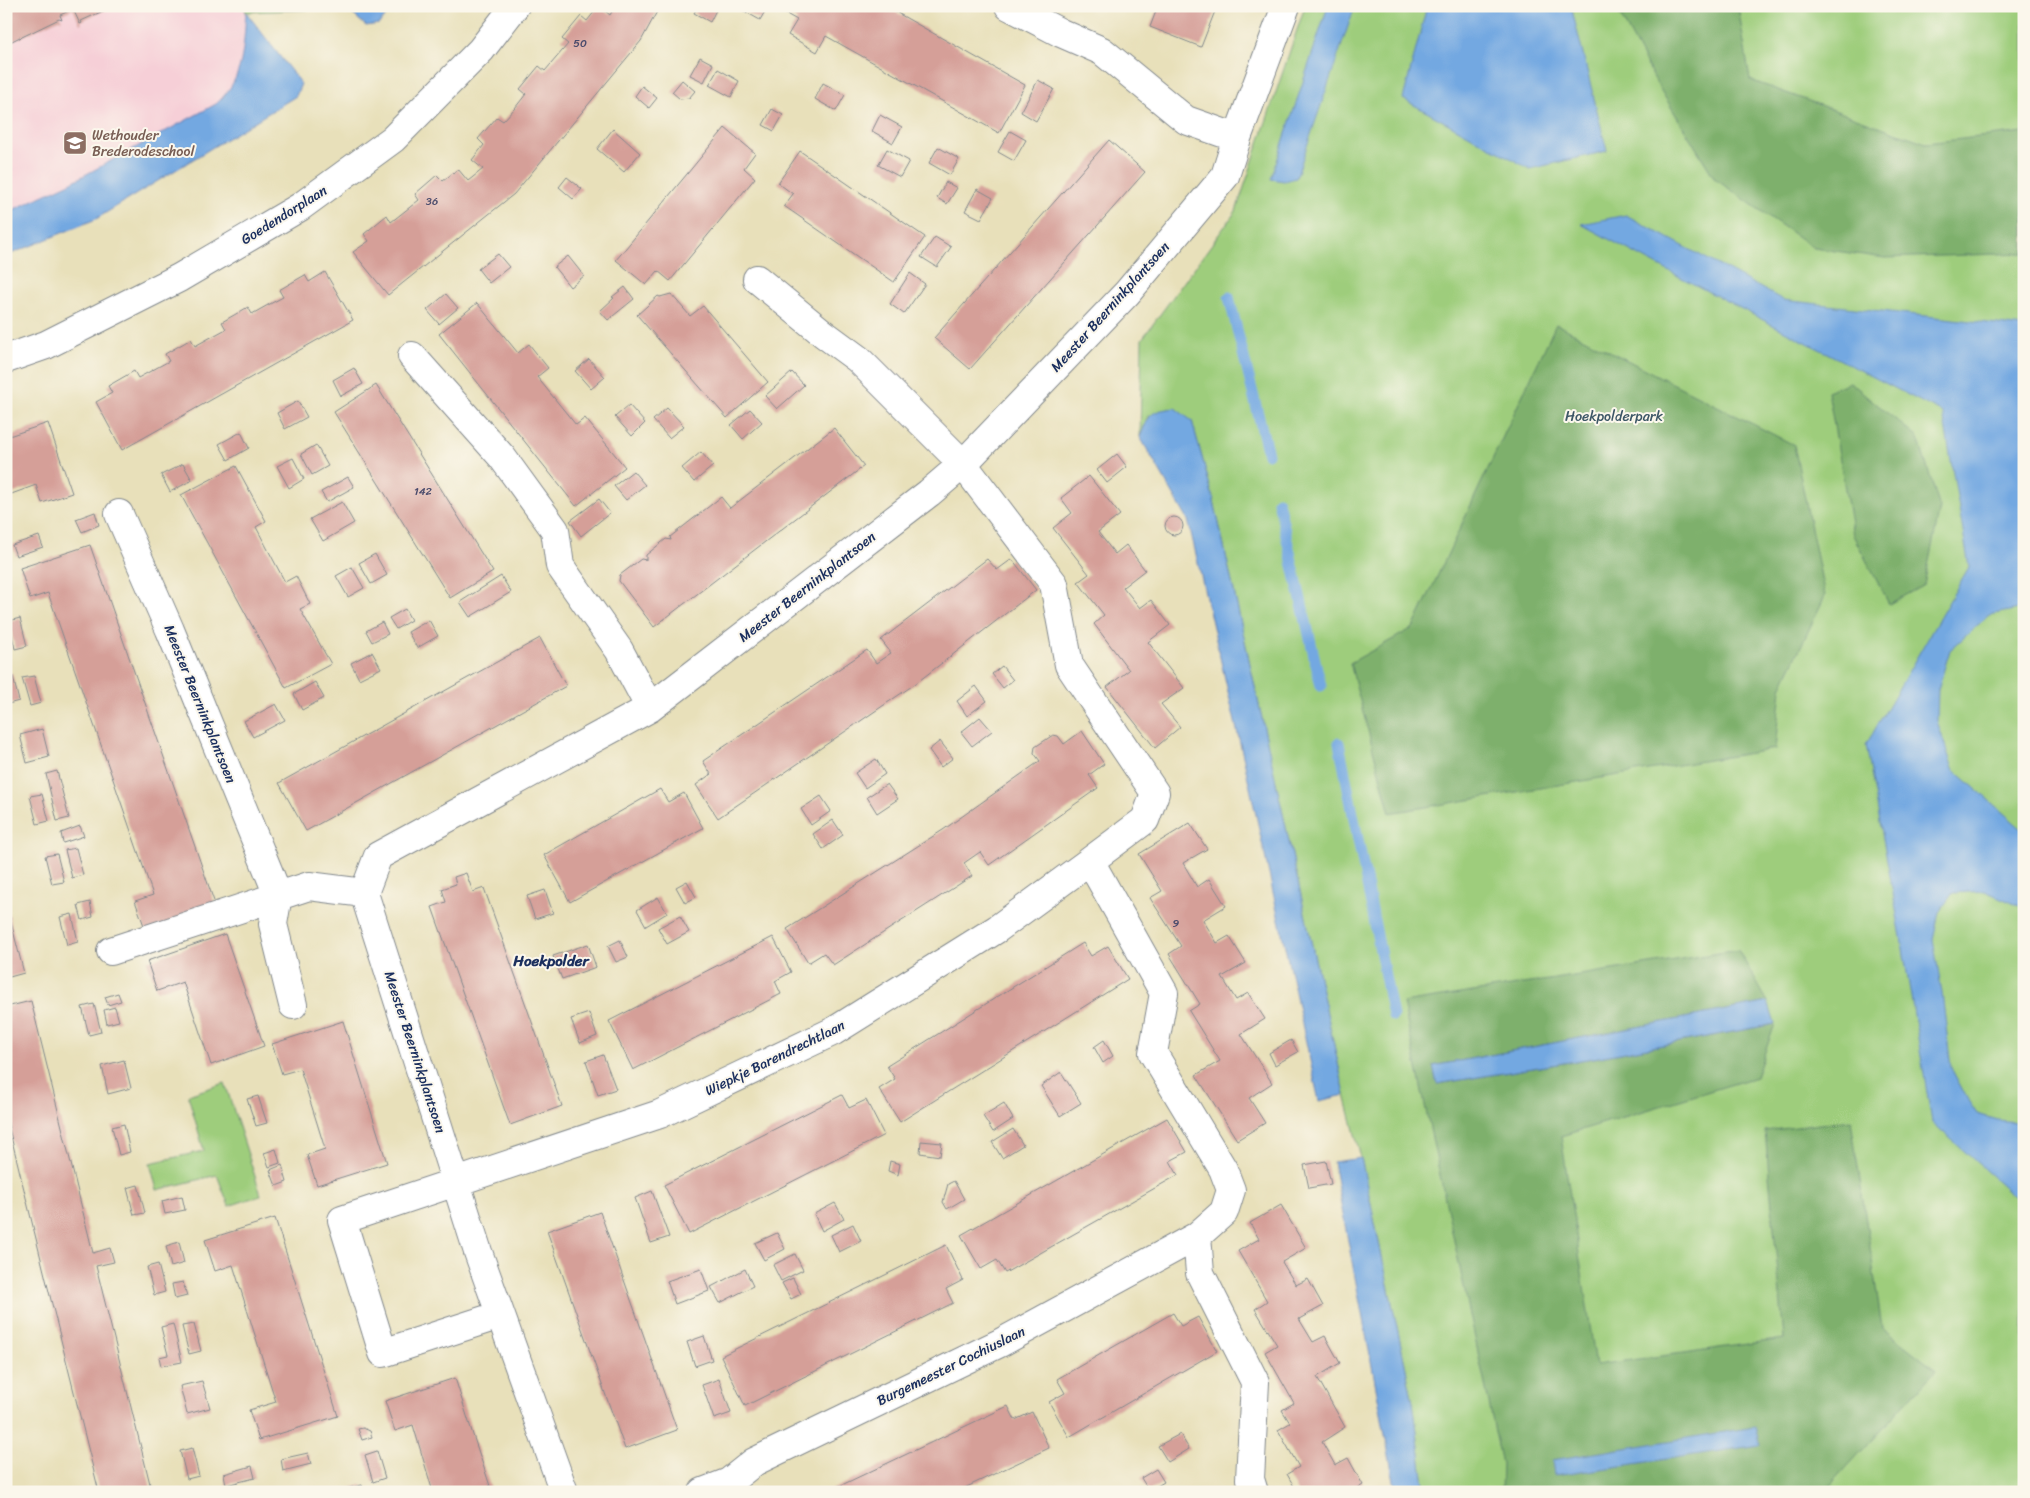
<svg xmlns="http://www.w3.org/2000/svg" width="2030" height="1498" font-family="Sriracha,sans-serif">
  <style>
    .built { fill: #f6cfd7 }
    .green { fill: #9ecd7c; stroke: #5c7e6d }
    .forest { fill: #7eb06c; stroke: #4c7065 }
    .water { fill: #73a8e1; stroke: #476ca0 }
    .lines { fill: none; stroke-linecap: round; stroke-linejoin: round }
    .stream { stroke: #73a8e1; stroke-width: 11 }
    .building { fill: #d59f98 }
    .minor-casing { stroke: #82888c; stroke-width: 30 }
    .minor { stroke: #fff; stroke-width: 28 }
    .labels { text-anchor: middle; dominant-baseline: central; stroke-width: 4; stroke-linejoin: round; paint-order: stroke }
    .number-label { font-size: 11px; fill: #4a4b6c }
    .education-label { font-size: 14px; fill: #785e54; stroke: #fbf7ec; text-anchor: start }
    .street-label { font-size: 14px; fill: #1b2f5e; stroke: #fbf7ec }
    .park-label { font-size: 14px; fill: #3c5666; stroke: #fbf7ec }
    .neighbourhood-label { font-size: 15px; font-weight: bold; fill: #1b2f5e; stroke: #fbf7ec }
  </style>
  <rect width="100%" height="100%" fill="#fbf7ec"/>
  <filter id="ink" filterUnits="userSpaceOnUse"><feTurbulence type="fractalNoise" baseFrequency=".02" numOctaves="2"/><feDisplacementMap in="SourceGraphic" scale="10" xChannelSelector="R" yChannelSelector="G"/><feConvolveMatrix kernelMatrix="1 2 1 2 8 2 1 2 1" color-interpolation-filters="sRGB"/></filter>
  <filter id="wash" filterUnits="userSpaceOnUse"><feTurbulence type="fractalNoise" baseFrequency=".0096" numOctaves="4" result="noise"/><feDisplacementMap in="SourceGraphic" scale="20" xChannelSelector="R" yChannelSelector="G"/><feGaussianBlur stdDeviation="1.12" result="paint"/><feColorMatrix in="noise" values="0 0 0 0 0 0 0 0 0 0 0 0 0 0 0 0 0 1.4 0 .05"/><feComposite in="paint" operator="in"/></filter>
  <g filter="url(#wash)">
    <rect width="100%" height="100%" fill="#e8e0ba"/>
    <!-- built -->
    <path class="built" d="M6,6h238l2,6 -4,53 -15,30 -10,9 -147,79 -64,30z"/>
    <!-- green -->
    <path class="green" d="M244,6h103l-1,2 -100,4z
      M1305,6h719v1486h-599l-12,-90 -52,-244 -16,-63 -131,-594 -22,-80 -44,-5 -8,21 2,-98 94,-128z
      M225,1083l36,112 -32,11 -12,-31 -60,15 -7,-27 54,-12 -16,-56z"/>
    <!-- forest -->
    <path class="forest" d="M1615,6h123l12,74 176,63 98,-11v121l-139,5 -71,-10 -99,-69 -55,-90z
      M1556,324l238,121 31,151 -44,92 -6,61 -385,64 -40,-150 63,-35z
      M1850,382l68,56 22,70 -16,77 -35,19 -36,-69 -25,-144z
      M1738,950l30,52 -335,64 4,18 162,-27 176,-33 -19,53 -195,59 35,229 188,-26 -19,-208 86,-11 31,208 54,42 -112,122h-323l1,-28 -99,-461z"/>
    <!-- water -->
    <path class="water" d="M347,6h47l-15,18 -13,2 -20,-18z
      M1328,6h27l-59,172 -12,3 -13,-2z
      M1427,6h144l36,145 -77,18 -127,-70z
      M246,12l55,72 -5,12 -200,123 -90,37v-43l64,-30 146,-79c29,-26 27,-56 30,-92z
      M1626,215l157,85 241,27v281l-35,7 -39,35 -12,39 -1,32 16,48 71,62v77l-39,-17 -32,2 -14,19 -6,27 9,54 9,75 18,34 8,12 21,6 26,3v82l-92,-83 -31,-185 -35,-192 103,-178 -26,-154 -294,-152 -68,-37z
      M1175,408l17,13 22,80 131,594 -26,6 -76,-345 -55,-236 -48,-83c10,-23 9,-26 35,-29z
      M1768,1002l7,22 -176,33 -162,27 -4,-18z
      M1361,1158l52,244 12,90h-29l-63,-330z
      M1755,1427l5,18 -206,31 -2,-16z"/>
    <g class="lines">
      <!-- stream -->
      <path class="stream" d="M1229,297l39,157
        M1278,501l43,185
        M1339,743l54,273"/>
    </g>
    <g id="blocks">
      <!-- building -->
      <path class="building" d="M6,6h108l-33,15 1,2 -2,1 -7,-15 -13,6 2,5 -3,-1 -37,18 -2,2v-2l-14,7z
        M599,6l11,9 5,-9h45l-19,35 -127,153 -126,101 -35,-43 16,-11 -5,-7 23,-19 4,7 28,-22 -4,-6 22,-19 6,6 15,-12 10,12 15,-12 -11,-9 12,-15 -6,-6 19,-22 6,4 12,-13 11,-14 -6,-5 19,-23 6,5 23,-27 -6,-5 19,-23 6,5z
        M698,6h20l-8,16 -16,-9z
        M735,6h33l-8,14z
        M772,6h113l140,79 -26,48 -173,-97 -9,16 -29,-17 9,-15z
        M1158,6h59l-16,41 -51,-20z
        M700,57l13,7 -9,18 -14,-7z
        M718,69l21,12 -8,16 -22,-12z
        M682,80l13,11 -6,7 -9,1 -8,-7z
        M1038,80l16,9 -18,32 -15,-9z
        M823,83l22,12 -9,16 -21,-12z
        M642,86l15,12 -8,10 -14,-12z
        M772,109l11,6 -9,16 -11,-6z
        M880,115l22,12 -9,16 -21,-12z
        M725,128l30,25 -11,15 11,10 -85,103 -12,-10 -12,14 -30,-25z
        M613,129l27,24 -16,19 -27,-23z
        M1010,131l16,9 -12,21 -16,-9z
        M1109,140l36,32 -175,197 -36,-31z
        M938,147l21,12 -9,16 -21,-12z
        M887,149l22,12 -9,16 -22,-12z
        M800,151l125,86 -31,45 -110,-76 9,-12 -15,-11z
        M567,177l15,12 -9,10 -14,-12z
        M946,182l11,6 -10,16 -10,-6z
        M977,189l16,9 -12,21 -16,-8z
        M935,237l16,10 -14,20 -16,-10z
        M498,254l11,13 -20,16 -11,-14z
        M568,256l16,20 -14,11 -16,-20z
        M325,272l28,48 -231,130 -26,-48 16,-9 -4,-7 26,-15 4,7 31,-17 -4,-7 26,-15 4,7 31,-17 -4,-7 26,-15 4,7 16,-9 15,-8 -4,-7 26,-15 4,7z
        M910,273l15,11 -21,30 -14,-10z
        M625,287l9,12 -26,21 -8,-9 14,-13 -2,-1z
        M446,294l12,14 -19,16 -12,-14z
        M671,294l19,22 13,-10 65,76 -41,36 -90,-103 21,-19 2,1z
        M477,303l41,50 11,-9 19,24 -11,9 39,48 9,-7 40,49 -49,39 -137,-172z
        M589,359l16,18 -14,12 -16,-18z
        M354,368l9,16 -22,12 -8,-16z
        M792,372l12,13 -27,24 -12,-13z
        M376,385l117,187 -43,26 -116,-186z
        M298,401l9,16 -22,12 -8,-16z
        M629,405l16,18 -13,13 -17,-19z
        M667,408l17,18 -15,12 -16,-18z
        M750,409l12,13 -19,17 -12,-14z
        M48,423l24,70 -30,10 -6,-18 -30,11v-59z
        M834,428l30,38 -210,161 -35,-46 1,-6 21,-16 5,1v-5l20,-16 5,1 -1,-3 51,-40 9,11z
        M241,432l8,16 -21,12 -9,-16z
        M316,445l12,21 -16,9 -11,-21z
        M701,452l12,14 -19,16 -12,-14z
        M1117,454l10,13 -20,16 -10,-13z
        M293,458l11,21 -15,9 -12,-22z
        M183,464l9,16 -22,12 -9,-17z
        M236,466l30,55 -10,6 29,55 11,-6 14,28 -10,5 31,55 -45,24 -105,-193z
        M633,471l12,14 -19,15 -12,-14z
        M1089,476l31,39 -22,17 17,22 11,-9 19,25 -22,17 17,21 11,-8 19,25 -22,17 36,46 -23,16 19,23 -25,21 -48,-61 22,-17 -35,-46 10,-9 -26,-33 11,-8 -36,-46 19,-15 -11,-15z
        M348,477l6,10 -27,15 -6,-10z
        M599,499l11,14 -29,23 -11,-15z
        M342,502l12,21 -31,18 -13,-22z
        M95,512l4,13 -17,7 -6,-13z
        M1165 526a9 9 0 1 1 18 0a9 9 0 1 1-18 0Z
        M39,536l4,11 -27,9 -4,-11z
        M90,545l126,362 -70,24 -11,-30 18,-6 -38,-110 -67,-192 -18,6 -10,-31z
        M375,554l12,21 -16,9 -12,-21z
        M987,559l10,11 15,-11 24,31 -121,94 -197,134 -22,-33 15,-11 -8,-13 164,-111 9,13 15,-10 -10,-13z
        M352,567l12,21 -16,9 -12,-21z
        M501,576l10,16 -41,25 -10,-15z
        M405,609l6,11 -15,9 -7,-11z
        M20,618l7,28 -12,3 -6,-28z
        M429,620l9,16 -21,12 -9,-16z
        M382,622l6,12 -16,8 -6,-11z
        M540,638l26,48 -260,145 -27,-48z
        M372,652l9,16 -22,11 -8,-16z
        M1002,666l11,14 -10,8 -11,-14z
        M12,673l7,28 -11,3 -2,-29z
        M34,676l7,27 -11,3 -8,-28z
        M315,682l9,16 -22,12 -8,-16z
        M976,686l11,15 -20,15 -10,-15z
        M276,704l9,16 -32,17 -9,-16z
        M980,717l12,14 -20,15 -11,-14z
        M42,729l7,28 -22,6 -7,-28z
        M1082,731l22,33 -15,11 9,13 -109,77 -9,-13 -16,11 8,13 -139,89 -9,-12 -16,10 -21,-34 156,-99 97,-69 -6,-8 1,-6 18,-12 5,1 6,8z
        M940,741l13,17 -12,9 -12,-17z
        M876,759l9,15 -20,14 -10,-15z
        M57,771l12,47 -12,3 -11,-47z
        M887,784l11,15 -21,14 -10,-16z
        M660,789l8,13 16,-9 19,35 -133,74 -26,-47z
        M42,794l7,27 -12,3 -7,-28z
        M821,796l10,15 -20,14 -10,-16z
        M833,820l10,15 -20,14 -10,-15z
        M1190,823l17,26 -24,14 14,24 12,-8 17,27 -23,14 14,23 12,-7 17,27 -24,14 14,23 12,-7 17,26 -24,15 31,49 -23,15 16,25 -28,17 -41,-65 24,-14 -31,-50 11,-7 -31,-50 12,-8 -31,-48 12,-7 -23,-37z
        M80,826l4,10 -21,7 -2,-10z
        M76,848l7,27 -11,3 -7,-28z
        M57,854l7,28 -12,2 -7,-28z
        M466,873l7,19 11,-4 78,218 -52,19 -78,-218 14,-5 -4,-13 14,-5 -2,-7z
        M687,881l9,16 -11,6 -9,-16z
        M545,890l8,23 -18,6 -8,-23z
        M658,897l9,16 -21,13 -9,-16z
        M90,902l3,15 -11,3 -4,-15z
        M6,903l18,70 -18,5z
        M72,914l6,28 -11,3 -7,-28z
        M680,916l9,16 -22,12 -9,-16z
        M225,934l39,112 -53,19 -28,-83 -26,9 -10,-30z
        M773,937l18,35 -16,9 6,13 -148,76 -24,-49z
        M620,940l8,17 -12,5 -8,-16z
        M1083,943l8,13 17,-10 20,33 -228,143 -21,-33 16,-10 -8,-13z
        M588,944l8,23 -34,12 -9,-23z
        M118,993l3,8 -13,4 -3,-8z
        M31,1001l62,252 17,-5 4,14 -18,4 56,226h-53l-47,-188 -46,-188v-109z
        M94,1004l7,28 -12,3 -7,-28z
        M115,1007l4,14 -12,3 -3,-14z
        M589,1013l8,23 -17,7 -9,-24z
        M343,1021l44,142 -70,22 -10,-30 18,-6 -8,-26 -17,-54 -18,5 -10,-30z
        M1104,1040l9,16 -10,7 -9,-16z
        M1291,1040l7,12 -23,13 -6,-12z
        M603,1055l13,34 -18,6 -12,-34z
        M124,1060l7,28 -23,6 -6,-28z
        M1061,1072l20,31 -21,13 -19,-30z
        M842,1095l7,13 17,-8 18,35 -195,99 -25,-49z
        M258,1096l9,27 -11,3 -9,-27z
        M1004,1103l9,16 -20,13 -10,-16z
        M1167,1118l20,34 -17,9 8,14 -173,98 -8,-13 -16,9 -20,-34z
        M124,1124l6,28 -11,3 -7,-28z
        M1013,1129l10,16 -21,13 -10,-16z
        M921,1141l21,2 -2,13 -20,-3z
        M276,1149l4,14 -11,4 -5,-14z
        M890,1161l10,3 -2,11 -10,-4z
        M1326,1161l5,23 -22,4 -5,-23z
        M282,1165l5,17 -11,4 -6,-16z
        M954,1181l10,18 -17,10 -4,-7 5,-18z
        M138,1185l7,28 -11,2 -7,-27z
        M652,1191l17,46 -18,6 -16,-45z
        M182,1196l3,14 -20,4 -3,-13z
        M835,1203l9,16 -22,12 -8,-17z
        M1281,1205l25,43 -24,14 14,23 12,-6 15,27 -24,13 14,23 12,-6 15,27 -23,14 28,50 -23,15 13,23 13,-7 15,27 -12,7h-54l-10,-18 12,-7 -21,-37 12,-7 -8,-13 12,-7 -29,-51 12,-7 -22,-36 12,-8 -29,-50 21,-12 -9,-16z
        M600,1212l77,218 -52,19 -78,-218z
        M275,1218l63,198 -79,24 -10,-30 27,-8 -43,-137 -18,6 -10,-31z
        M853,1224l8,17 -22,11 -8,-17z
        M777,1233l8,16 -21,11 -9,-17z
        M179,1242l5,21 -13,4 -5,-21z
        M946,1245l17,35 -17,9 7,14 -208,103 -24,-50z
        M795,1254l8,16 -22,11 -8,-16z
        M158,1264l7,28 -11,3 -7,-28z
        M701,1269l8,22 -34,13 -8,-23z
        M745,1269l8,17 -33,17 -9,-16z
        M793,1278l8,16 -10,5 -9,-16z
        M183,1282l4,14 -12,3 -3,-15z
        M1173,1313l8,13 17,-9 19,34 -148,86 -20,-35 16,-9 -8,-14z
        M173,1324l9,38 -21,4 -2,-9 9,-2 -7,-28z
        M194,1324l7,27 -12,3 -7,-28z
        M704,1336l8,24 -17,6 -8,-24z
        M455,1378l18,57 19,57h-59l-20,-67 -18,6 -10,-30z
        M719,1379l12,34 -17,6 -12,-34z
        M202,1381l8,27 -23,6 -7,-28z
        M1008,1406l7,14 17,-8 17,36 -93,44h-129z
        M363,1428l7,3 2,6 -10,3 -4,-11z
        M1180,1434l9,15 -21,13 -10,-16z
        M192,1448l7,28 -12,3 -7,-28z
        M377,1451l8,27 -12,4 -8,-27z
        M308,1453l3,11 -28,7 -2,-12z
        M252,1466l3,12 -29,7 -2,-11z
        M1156,1469l8,13 -15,9 -8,-13z
        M362,1485l2,7h-27v-1z"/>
    </g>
  </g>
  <g filter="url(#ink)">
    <use href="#blocks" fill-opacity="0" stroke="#82888c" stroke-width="1"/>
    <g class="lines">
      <defs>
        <path id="minor" d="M1009,6l52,27 41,18 84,69 51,18
          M757,279l67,55 34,25 105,105 91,120 15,81 86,128 -10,27 -55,41 74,132 -11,60 70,116 8,21 -7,22 -27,24 3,37 55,109 -5,97 4,13
          M412,356l90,101 53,73 5,36 59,84 31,58
          M6,359l40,-14 133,-67 121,-71 93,-68 88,-89 34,-44
          M119,514l51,116 108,265 -5,29 20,81
          M111,951l198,-65 55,7
          M500,1315l-117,38 -41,-133 318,-106 174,-83 163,-102 93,-68
          M564,1492l-86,-240 -114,-359 14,-37 272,-148 279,-215 34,-29 164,-171 98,-117 12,-38 49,-132
          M703,1492l26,-10 25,-20 246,-119 197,-107"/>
      </defs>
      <!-- minor casing -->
      <use href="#minor" class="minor-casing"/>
      <!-- minor -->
      <use href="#minor" class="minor"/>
    </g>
  </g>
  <!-- icons -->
  <defs>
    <symbol id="school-square" viewBox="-11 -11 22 22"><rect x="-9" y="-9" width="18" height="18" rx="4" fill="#8d6e63" stroke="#fbf7ec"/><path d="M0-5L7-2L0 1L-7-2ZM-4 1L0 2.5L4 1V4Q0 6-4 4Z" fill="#fff"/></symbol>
  </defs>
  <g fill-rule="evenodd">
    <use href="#school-square" x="61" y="129" width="28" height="28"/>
  </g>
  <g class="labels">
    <!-- number labels -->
    <g class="number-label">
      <text x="580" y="43">50</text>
      <text x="432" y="201">36</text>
      <text x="423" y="491">142</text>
      <text x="1176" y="923">9</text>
    </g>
    <!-- education labels -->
    <g class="education-label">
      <text x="92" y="135">Wethouder<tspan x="92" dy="16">Brederodeschool</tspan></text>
    </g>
    <!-- street labels -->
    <g class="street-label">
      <text transform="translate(284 215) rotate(-32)">Goedendorplaan</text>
      <text transform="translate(1110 307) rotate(-48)">Meester Beerninkplantsoen</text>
      <text transform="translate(807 587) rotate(-38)">Meester Beerninkplantsoen</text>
      <text transform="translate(200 704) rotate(68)">Meester Beerninkplantsoen</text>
      <text transform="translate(415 1052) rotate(72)">Meester Beerninkplantsoen</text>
      <text transform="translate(775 1058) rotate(-26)">Wiepkje Barendrechtlaan</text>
      <text transform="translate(951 1366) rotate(-26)">Burgemeester Cochiuslaan</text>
    </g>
    <!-- park labels -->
    <g class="park-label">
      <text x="1614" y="416">Hoekpolderpark</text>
    </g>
    <!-- neighbourhood labels -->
    <g class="neighbourhood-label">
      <text x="551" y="961">Hoekpolder</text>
    </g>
  </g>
  <!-- margin -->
  <rect width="2030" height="1498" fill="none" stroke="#fbf7ec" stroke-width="25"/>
</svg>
